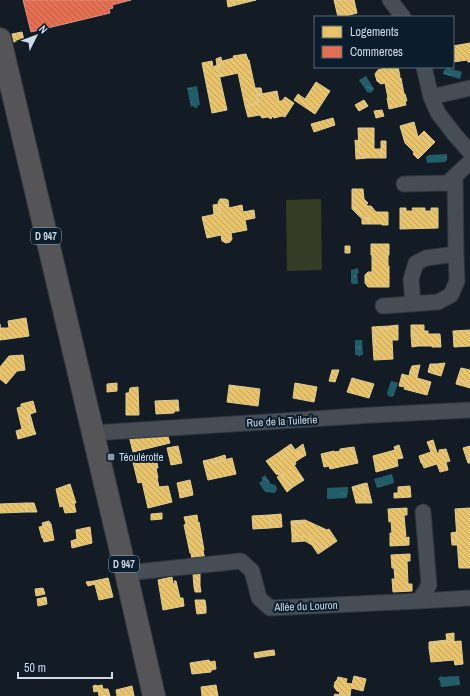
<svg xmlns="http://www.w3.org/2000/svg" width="470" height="696" font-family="'Archivo Narrow',sans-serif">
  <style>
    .green { fill: #353c26 }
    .water { fill: url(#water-ripples) }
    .homes { fill: url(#homes-back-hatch); stroke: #e1cb8f }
    .shops { fill: url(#shops-back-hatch); stroke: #e08f7e }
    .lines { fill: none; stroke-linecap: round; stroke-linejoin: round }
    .minor-casing { stroke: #2f363d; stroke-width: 17 }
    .primary-casing { stroke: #2f363d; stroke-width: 24 }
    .minor { stroke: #464d54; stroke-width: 15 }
    .primary { stroke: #555557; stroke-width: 22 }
    .poi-dot { fill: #8d98a2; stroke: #0b1d2d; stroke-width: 1.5 }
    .labels { text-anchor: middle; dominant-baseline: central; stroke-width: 4; stroke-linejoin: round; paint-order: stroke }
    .shield { fill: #0b1d2d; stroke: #94a1ae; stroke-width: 1 }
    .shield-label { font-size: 10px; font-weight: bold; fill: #cfdae6 }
    .street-label { font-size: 11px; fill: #cfdae6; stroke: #0b1d2d }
    .poi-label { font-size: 11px; fill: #cfdae6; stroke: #0b1d2d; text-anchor: start }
  </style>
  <defs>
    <pattern id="water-ripples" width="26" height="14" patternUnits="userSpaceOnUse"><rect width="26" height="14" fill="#215d68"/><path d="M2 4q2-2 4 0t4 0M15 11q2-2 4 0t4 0" fill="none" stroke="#40747e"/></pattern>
    <pattern id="homes-back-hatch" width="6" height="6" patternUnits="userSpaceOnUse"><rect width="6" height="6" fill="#e9c46a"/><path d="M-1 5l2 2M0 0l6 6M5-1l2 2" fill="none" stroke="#bea361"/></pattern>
    <pattern id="shops-back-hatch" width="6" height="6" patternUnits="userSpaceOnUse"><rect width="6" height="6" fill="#e76f51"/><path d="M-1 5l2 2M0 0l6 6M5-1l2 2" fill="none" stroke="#b4614d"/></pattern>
  </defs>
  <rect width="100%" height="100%" fill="#131c25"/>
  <!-- green -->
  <path class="green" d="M321,199l1,71 -35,1 -1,-71z"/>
  <!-- water -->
  <path class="water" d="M446,67l16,5 -2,7 -17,-5 1,-4 2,-1z
    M366,76l8,13 -3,4 -2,-1 -1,1 -9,-13z
    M197,86l3,19h-2l-1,3h-2l-2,-2 -2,1 -4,-19z
    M447,154v6l-2,2 -18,1 -1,-6 3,-2z
    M358,268l1,5 -2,1 1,9 -1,1h-5l-1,-1v-13z
    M355,340h7l1,15h-2l-2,2 -1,-2h-3z
    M391,381l7,2 -4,12 -2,2 -4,-1 -1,-3z
    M392,474l2,9 -17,5 -3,-9z
    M265,475l6,9c6,0 8,6 3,9l-9,-1 -6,-9 4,-3 -2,-2z
    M348,487v6l-1,1v4l-20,1v-11z
    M441,676l2,1 16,-1 1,9 -19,2 -1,-6 -2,-2z"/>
  <!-- homes -->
  <path class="homes" d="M227,0h29l-28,7z
    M334,0h20l3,13 -15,4h-4z
    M22,32l2,8 -10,2 -2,-8z
    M470,43v19h-2l-1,-2 -14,2v-16z
    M246,54l2,6h1l6,28h6l1,5 -1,2h-5l2,8 -13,3 -7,-33 -18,4 -3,-12 5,-1v-3l12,-3 -1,-2z
    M221,57l1,7 -5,1 -1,-6z
    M212,61l1,6 4,-2 10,45 -15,3 -10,-50z
    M388,67h10l2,9h-1l1,2h1l3,16h1l2,7h-2l1,4 -17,4 -2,-11h1l-3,-15 -4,1 -4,-3 -2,-7 3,-4z
    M316,82l14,9 -15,23 -21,-14 4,-6 7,5z
    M277,91l2,10h3l3,-4 9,6 -9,14 -3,-1 -8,2 -2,-2 -1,3 -3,-2 -6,1 -2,-3 -12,2 -3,-11 13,-3 -2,-8z
    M364,100l4,6 -9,5 -4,-6z
    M382,110l2,6 -8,2 -2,-7z
    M333,118l2,7 -21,7 -3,-8z
    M414,122l4,15 7,2 6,7 -13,13 -5,-5 1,-2 -9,-9 -5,-17z
    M358,128h16v21h7v9h-14v-4h-8z
    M424,131l11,11 -4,4 -6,-7 -7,-2z
    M355,140l4,1v13h8v4l-11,1z
    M381,141h5v17h-5z
    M352,189h11l1,10 4,4 -2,2 2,1h3l5,6h12v13h-6v-1h-13v-6h-5l-10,-9 4,-4 -6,-6z
    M220,199h5l3,1 1,8 13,-3 1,7 11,-2 1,8 -10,2 2,10 -16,3 1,6 -2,3 -4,1 -4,-2 -1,-6 -14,3 -5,-21 19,-4 -3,-11z
    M352,199l6,6 -4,4 10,9h5v6h-7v-5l-10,-10z
    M219,204l2,9 -7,1 -1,-9z
    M400,208h6v3h7l-1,-3h13v3h6v-3h7v20l-38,1z
    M371,244h18v11h-1v11h1v21h-21l-3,-4v-8l3,-3h4v-17h-1z
    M345,246h5v7h-5z
    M26,318l3,18 -21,3 -8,1v-16v4h9l-1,-7z
    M398,325v15h-6l1,19 -19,1 -1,-15 3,-1 -1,-9 6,-6 10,-1 -1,-2z
    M411,325h13v6h4v3h12l1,13h-9v-1h-14l-1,-11h-6z
    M390,326l1,2 -10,1 -6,6 1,9 -3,1 -1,-18z
    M470,330v16l-16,1 -1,-16z
    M411,335h6l1,11 -6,1z
    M23,355l2,15 -8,1 -11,13 -6,-5v-12l9,-11z
    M445,363l-4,13 -7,-2 3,-10z
    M430,364h7l-3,10 -6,-2z
    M420,365l-2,8 -8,-2 2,-5z
    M461,368l9,2v18l-3,-1 2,-4 -12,-3z
    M332,370h7l-4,12 -6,-1z
    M410,371l8,2 -1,5 14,4 -4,13 -23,-6 1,-2 -6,-1 3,-12 7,2z
    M352,378l22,6 -5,14 -22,-6z
    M457,380l12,3 -2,4 -11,-3z
    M117,383v8l-10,1v-8z
    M295,383l22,4 -3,15 -21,-4z
    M229,385l16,2v2l-16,-2z
    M138,387l1,28h-13v-22h3l1,-5z
    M229,387l16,2v-2l15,2 -2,17 -31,-4z
    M178,400l1,11h-5v2l-18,1 -1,-13z
    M33,401l3,11 -9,3 4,14h3l2,5 -18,5 -2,-8 6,-2 -5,-21 4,-1v-3z
    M30,414l4,15h-3l-4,-14z
    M167,434l3,9 -37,9 -4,-16z
    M433,440l4,13h2v-3l7,-1 4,12 -4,1 2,8 -8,2 -3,-8 -13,4 -2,-5h-1l-2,-7 12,-4 -4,-10z
    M291,444l10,14 -6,4 1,2 -2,1 10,15 -11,7 -1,-2 -3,-1 -7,-10 -3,1 -3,-1 -10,-13 12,-8 3,6 8,-6 -4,-5z
    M303,444l3,11 -5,3 -6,-8z
    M399,445l4,13 -6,1 1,7 -22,6 -3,-16 22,-6 -1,-3z
    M178,446l4,17 -11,2 -4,-17z
    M470,446v17h-2l-5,-15z
    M354,447l4,16 -28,6 -1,-3 -5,1 -3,-13 13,-3 1,1 5,-1v-2z
    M285,448l4,5 -8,6 -3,-6z
    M152,454l2,10 3,-1 1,5h-2l2,10h-1l2,9 9,-1 4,16 -24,6 -6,-26 -4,1 -6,-25z
    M225,455l1,5 -14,3v-4z
    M232,458l4,16 -28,6 -5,-19 9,-2v4z
    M282,474l7,10 3,1 1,2 -6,5 -10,-15z
    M190,480l2,9 -13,3 -2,-9z
    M367,483l5,20h-6l-4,-19z
    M70,484l6,19h-2l2,9 -11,1 -2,-7 -3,1 -4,-18z
    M362,484l4,19h-10l-4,-16z
    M410,486l1,11 -17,1v-5h4v-6z
    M192,489l1,6 -13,3 -1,-6z
    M26,503h8l3,9h-11z
    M26,503v9l-26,1v-9z
    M407,508v7h-3l2,23 3,-1v8l-19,1v-13h2l-1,-12 -2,1 -1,-13z
    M470,508v60h-11l-4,-59z
    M162,513v6l-11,1v-6z
    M281,514l1,13 -12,1v-13z
    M197,515l1,8 1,-1 5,28 -1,1 2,8 -13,2 -1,-8h-1l-6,-28 2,-1 -2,-7z
    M270,515v13l-17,1 -1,-13z
    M305,520l22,10 2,-1 8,12 -13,9 -4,-5 -1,1 -4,-5 -10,-5 -7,1v-2h-6l-1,-12 13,-1z
    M305,520l-1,2 -13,1v-2z
    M49,521l2,3 -8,2 -1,-3z
    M51,524l3,16 -10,2 -1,-4h-1l-3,-11z
    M90,527l2,16 -20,5 -1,-7 6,-2 -1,-9z
    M456,532l1,13h-5l-1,-12z
    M292,535h6v2l7,-1 10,5 4,5 1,-1 4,5 -6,4 -6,-9 -7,-4 -13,1z
    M410,554v7h-3l1,23h4v7l-19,1 -1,-13h3l-1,-11h-2l-1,-13z
    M200,573v13l-6,1 -1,-13z
    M172,577l1,7 2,-1 -1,-2h2l4,17h3l1,8 -21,4 -5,-30z
    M108,578l5,19 -14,3 -5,-19z
    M94,581l1,3 -7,2 -2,-4z
    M200,586l1,6h-6l-1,-5z
    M43,588l2,6 -9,2 -1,-7z
    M46,597l1,7 -9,2 -1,-7z
    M195,600h10l1,7 -10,1z
    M206,607v6l-9,1 -1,-6z
    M454,633v8l-7,1 -1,-8z
    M447,640v2l-13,1 1,5h-6v-6z
    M461,641l2,23 -8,1 -1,-5 -23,2 -2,-14h6l-1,-5z
    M274,650l1,5 -8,1 -1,-5z
    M266,651l1,5 -12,2 -1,-5z
    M209,660l1,2 5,-1 1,8 -5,1v2l-19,2 -2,-11z
    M354,676l12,3 -3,12 -12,-3 -1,8h-16l1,-2 4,1 1,-3 -3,-1 -3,-4 1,-5 2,-2 1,-3 9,2 -1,4 6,1z
    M96,685l1,1 5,-1 1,4h5l2,7h-11l-1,-5 -4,1 -1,-6z
    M216,685l2,11h-16l-1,-9z
    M132,686l2,10h-17l-1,-6z"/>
  <!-- shops -->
  <path class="shops" d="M23,0h108l-19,5 1,3 -4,1 1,4 -79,19z"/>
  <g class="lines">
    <defs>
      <path id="minor" d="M390,0l13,17
        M424,67l7,30 7,16 17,22 15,17
        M431,97l39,-9
        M404,184l44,-1 7,-7
        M413,304l-2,-25 5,-16 10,-5 30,-4
        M383,306l55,-4 13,-7 6,-14 -1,-27 -1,-78 15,-14
        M93,433l280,-18 97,-5
        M126,573l115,-12 11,10 7,27 11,10 149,-7 10,-16 -6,-73
        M419,601l51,-3"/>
      <path id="primary" d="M0,39l126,534 28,123"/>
    </defs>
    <!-- minor casing -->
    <use href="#minor" class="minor-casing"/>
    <!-- primary casing -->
    <use href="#primary" class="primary-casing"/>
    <!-- minor -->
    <use href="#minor" class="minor"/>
    <!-- primary -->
    <use href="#primary" class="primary"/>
  </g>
  <!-- markers -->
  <rect class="poi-dot" x="107" y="453" width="8" height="8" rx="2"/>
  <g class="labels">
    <!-- shield labels -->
    <g class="shield">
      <rect x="31" y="228" width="30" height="16" rx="3"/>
      <rect x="109" y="556" width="30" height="16" rx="3"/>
    </g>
    <g class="shield-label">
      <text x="46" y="236">D 947</text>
      <text x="124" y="564">D 947</text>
    </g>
    <!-- street labels -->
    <g class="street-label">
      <text transform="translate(282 421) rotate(-3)">Rue de la Tuilerie</text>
      <text transform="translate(306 606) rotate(-2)">Allée du Louron</text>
    </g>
    <!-- poi labels -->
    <g class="poi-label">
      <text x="119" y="457">Téoulérotte</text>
    </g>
  </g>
  <!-- legend -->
  <rect x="314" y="16" width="140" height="52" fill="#0b1d2d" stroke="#596977"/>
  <rect x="322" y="26" width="20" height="12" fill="#e9c46a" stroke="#596977"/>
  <text x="350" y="36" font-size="12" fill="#cfdae6">Logements</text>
  <rect x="322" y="46" width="20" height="12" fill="#e76f51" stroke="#596977"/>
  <text x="350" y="56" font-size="12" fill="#cfdae6">Commerces</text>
  <!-- north arrow -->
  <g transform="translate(36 36) rotate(48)" stroke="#0b1d2d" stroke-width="3" paint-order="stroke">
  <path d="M0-3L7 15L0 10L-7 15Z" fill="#cfdae6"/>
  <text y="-6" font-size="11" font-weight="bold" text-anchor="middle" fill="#cfdae6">N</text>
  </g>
  <!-- scale -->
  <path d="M18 672v6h94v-6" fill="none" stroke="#cfdae6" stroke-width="2"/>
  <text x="24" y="672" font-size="12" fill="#cfdae6" stroke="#0b1d2d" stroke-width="3" paint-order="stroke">50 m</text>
</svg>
